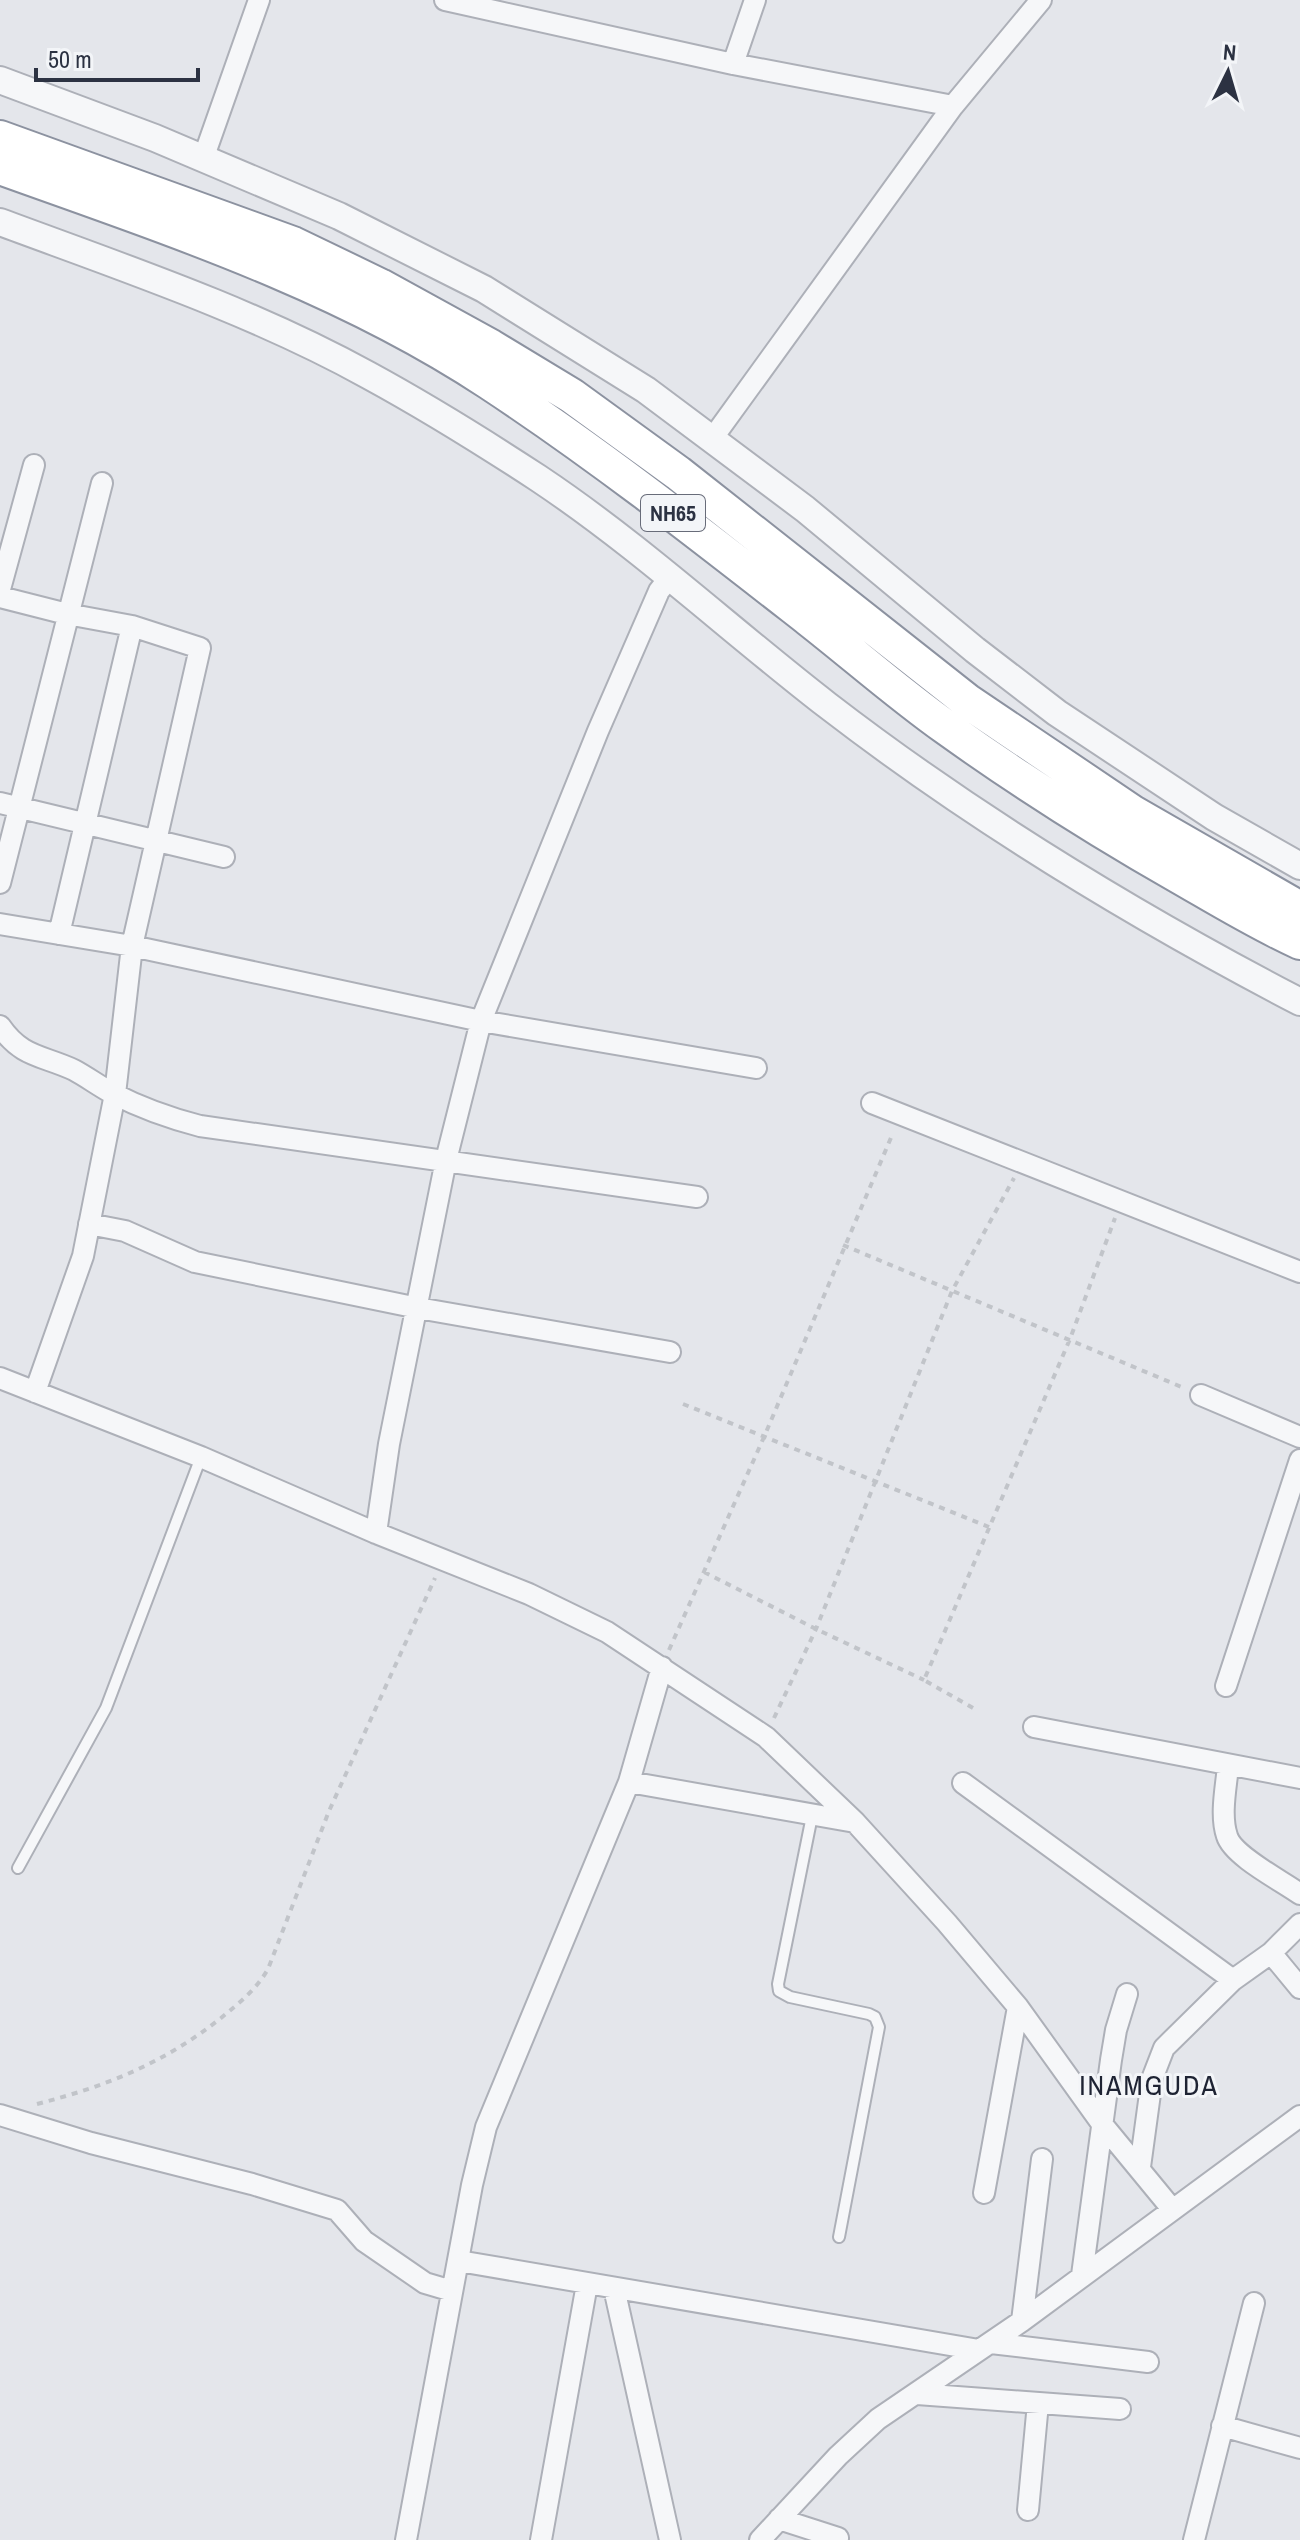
<svg xmlns="http://www.w3.org/2000/svg" width="1300" height="2540" font-family="'Archivo Narrow',sans-serif">
  <style>
    .lines { fill: none; stroke-linecap: round; stroke-linejoin: round }
    .service-casing { stroke: #adb0b8; stroke-width: 14 }
    .minor-casing { stroke: #adb0b8; stroke-width: 24 }
    .tertiary-casing { stroke: #adb0b8; stroke-width: 30 }
    .trunk-casing { stroke: #8c92a0; stroke-width: 38 }
    .path { stroke: #c1c4c9; stroke-width: 4; stroke-dasharray: 6 6; stroke-linecap: butt }
    .service { stroke: #f6f7f9; stroke-width: 10 }
    .minor { stroke: #f6f7f9; stroke-width: 20 }
    .tertiary { stroke: #f6f7f9; stroke-width: 26 }
    .trunk { stroke: #fff; stroke-width: 34 }
    .labels { text-anchor: middle; dominant-baseline: central; stroke-width: 6; stroke-linejoin: round; paint-order: stroke }
    .shield { fill: #f3f5f8; stroke: #686c79; stroke-width: 2 }
    .shield-label { font-size: 22px; font-weight: bold; fill: #2c3242 }
    .quarter-label { font-size: 28px; letter-spacing: 2px; fill: #1e2333; stroke: #f3f5f8 }
  </style>
  <rect width="100%" height="100%" fill="#e4e6eb"/>
  <g class="lines">
    <defs>
      <path id="service" d="M812,1816l-34,168 1,7 11,6 79,17 6,3 4,10 -40,210
        M18,1868l88,-160 95,-251"/>
      <path id="minor" d="M445,0l288,64 220,42
        M733,64l22,-64
        M203,159l56,-159
        M712,439l241,-333 88,-106
        M0,589l34,-124
        M0,597l67,17 65,12 68,22 -68,298 -17,148 -32,162 -48,136
        M0,803l224,54
        M0,883l102,-400
        M0,924l132,22 349,75 275,47
        M59,934l73,-308
        M0,1026c22,32 42,29 74,44 13,7 25,16 38,23 29,15 57,25 88,33l497,71
        M872,1103l428,169
        M89,1224l36,7 70,31 223,46 252,44
        M0,1378l201,79 175,76 153,61 78,38 159,105 89,85 92,101 71,84 84,117 70,85
        M1201,1395l99,42
        M376,1533l13,-89 57,-284 35,-139 117,-290 61,-140 11,-14
        M1226,1686l74,-226
        M1034,1727l266,51
        M1228,1766c-2,22 -8,49 -1,70 6,20 55,45 73,58
        M629,1782l226,40
        M963,1783l270,197
        M1271,1953l29,35
        M0,2115l91,28 161,41 85,26 27,31 61,42 27,8
        M1140,2167l12,-88 12,-31 69,-68 38,-27 29,-29
        M984,2193l34,-186
        M459,2261l520,89
        M1082,2275l29,-215 5,-30 11,-36
        M614,2288l56,252
        M1022,2321l20,-162
        M991,2343l157,19
        M917,2394l203,15
        M1222,2426l78,22
        M1028,2510l10,-107
        M779,2519l59,19
        M406,2540l66,-355 14,-58 143,-345 33,-115
        M541,2540l46,-256
        M760,2540l78,-84 40,-37 144,-98 278,-205
        M1194,2540l60,-237"/>
      <path id="tertiary" d="M0,80l155,58 184,78 145,73 162,101 159,119 170,141 82,63 157,104 86,49
        M0,222c124,46 252,89 368,153 57,31 115,67 170,103 102,68 192,152 289,227 148,114 308,211 473,297"/>
      <path id="trunk" d="M0,138l293,106 87,42 111,61 81,49 106,77 289,228 166,112 167,96
        M0,167c167,60 339,116 489,215 111,73 215,155 320,237 46,36 90,75 138,109 74,53 153,103 232,148 40,23 79,47 121,66"/>
    </defs>
    <!-- service casing -->
    <use href="#service" class="service-casing"/>
    <!-- minor casing -->
    <use href="#minor" class="minor-casing"/>
    <!-- tertiary casing -->
    <use href="#tertiary" class="tertiary-casing"/>
    <!-- trunk casing -->
    <use href="#trunk" class="trunk-casing"/>
    <!-- path -->
    <path class="path" d="M843,1245l341,143
      M683,1404l306,123
      M704,1572l112,57 108,51
      M669,1650l95,-213 129,-304
      M973,1708l-49,-28 146,-341 45,-121
      M774,1718l42,-89 136,-338 62,-113
      M37,2104c70,-18 127,-41 184,-86 18,-15 35,-28 47,-49l61,-158 106,-233"/>
    <!-- service -->
    <use href="#service" class="service"/>
    <!-- minor -->
    <use href="#minor" class="minor"/>
    <!-- tertiary -->
    <use href="#tertiary" class="tertiary"/>
    <!-- trunk -->
    <use href="#trunk" class="trunk"/>
  </g>
  <g class="labels">
    <!-- shield labels -->
    <rect class="shield" x="641" y="495" width="64" height="36" rx="6"/>
    <g class="shield-label">
      <text x="673" y="513">NH65</text>
    </g>
    <!-- quarter labels -->
    <g class="quarter-label">
      <text x="1149" y="2085">INAMGUDA</text>
    </g>
  </g>
  <!-- north arrow -->
  <g transform="translate(1228 72) rotate(5)" stroke="#f3f5f8" stroke-width="6" paint-order="stroke">
  <path d="M0-6L14 30L0 20L-14 30Z" fill="#2c3242"/>
  <text y="-12" font-size="22" font-weight="bold" text-anchor="middle" fill="#2c3242">N</text>
  </g>
  <!-- scale -->
  <path d="M36 68v12h162v-12" fill="none" stroke="#2c3242" stroke-width="4"/>
  <text x="48" y="68" font-size="24" fill="#2c3242" stroke="#f3f5f8" stroke-width="6" paint-order="stroke">50 m</text>
</svg>
